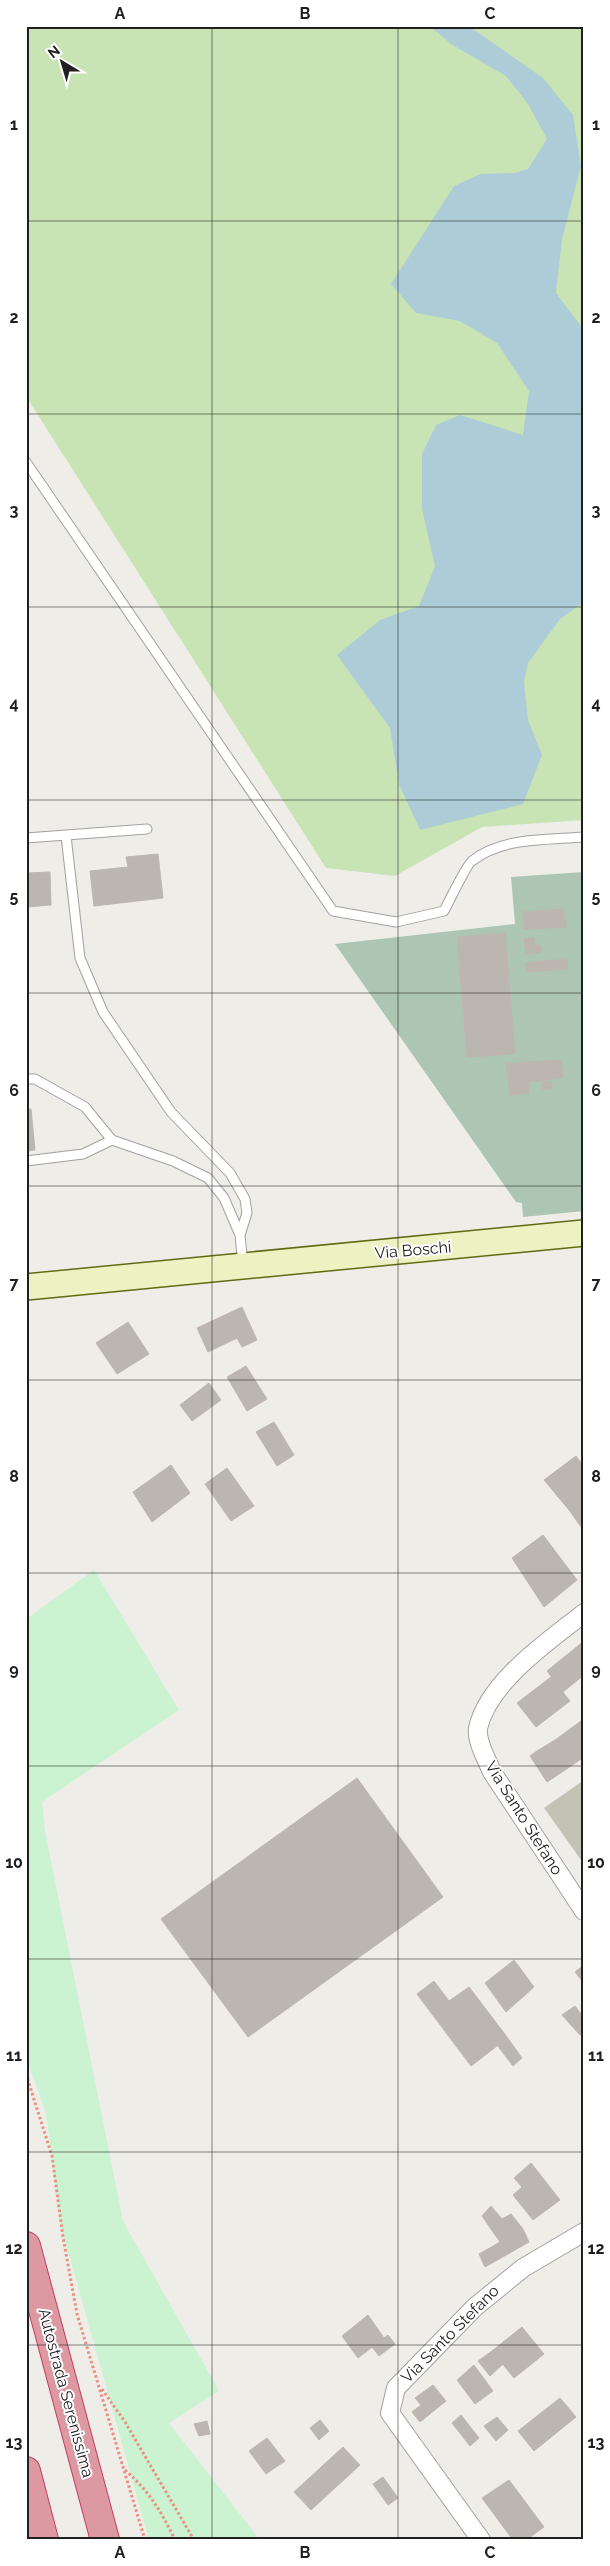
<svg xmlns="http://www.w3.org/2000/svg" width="610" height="2566" font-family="Raleway,sans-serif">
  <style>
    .construction { fill: #c2c3b4 }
    .grass { fill: #c8e3b4 }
    .cemetery { fill: #acc6b1 }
    .park { fill: #cbf3d1 }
    .water { fill: #aeccd7 }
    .building { fill: #bcb6b1; stroke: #bfb6ac }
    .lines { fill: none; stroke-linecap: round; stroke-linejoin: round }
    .service-casing { stroke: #a1a1a1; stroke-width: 11 }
    .minor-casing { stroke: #a1a1a1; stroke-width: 20 }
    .secondary-casing { stroke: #5d6c13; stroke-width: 28 }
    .motorway-casing { stroke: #c63c63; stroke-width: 30 }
    .path { stroke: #e9907f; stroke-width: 3; stroke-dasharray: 2.5 2.5; stroke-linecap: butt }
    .service { stroke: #fff; stroke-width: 9 }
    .minor { stroke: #fff; stroke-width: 18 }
    .secondary { stroke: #edf2c3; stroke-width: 25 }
    .motorway { stroke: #dd99a2; stroke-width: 28 }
    .grid { fill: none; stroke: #202020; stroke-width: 1; stroke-opacity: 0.55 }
    .labels { text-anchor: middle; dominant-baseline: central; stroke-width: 4; stroke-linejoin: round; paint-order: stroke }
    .street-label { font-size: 16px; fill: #202020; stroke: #fff }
    .neatline { fill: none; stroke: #202020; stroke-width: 2 }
    .grid-label { font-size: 16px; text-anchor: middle; font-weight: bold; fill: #202020 }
  </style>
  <rect width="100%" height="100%" fill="#efede8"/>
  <!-- construction -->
  <path class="construction" d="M584,1780v84l-40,-56z"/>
  <!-- grass -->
  <path class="grass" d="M26,26h558v794l-102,7 -87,49 -69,-8 -297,-467 -3,-1z"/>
  <!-- cemetery -->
  <path class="cemetery" d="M584,872v339l-61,6 -1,-14 -6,-1 -181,-258 180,-20 -4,-47z"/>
  <!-- park -->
  <path class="park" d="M94,1570l85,140 -137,92 3,29 78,390 96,170 -50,32 91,117h-111l-89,-318 -14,-109 -20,-56v-438z"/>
  <!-- water -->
  <path class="water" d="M430,26h39l74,52 30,37 8,51 -19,73 -6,54 28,37v272l-24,17 -32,44 -4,19 4,38 14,35 -19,49 -103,26 -21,-46 -9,-56 -53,-73 43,-35 39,-14 16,-40 -13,-57v-55l14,-29 24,-10 63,20 6,-44 -32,-48 -37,-22 -44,-8 -25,-29 63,-98 27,-12 33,-1 14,-4 19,-30 -19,-35 -22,-28 -55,-32z"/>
  <!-- building -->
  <path class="building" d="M158,854l5,44 -69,8 -4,-35 38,-4 -2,-10z
    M50,872l1,33 -25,2v-34z
    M564,909l2,18 -42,2 -1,-17z
    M505,933l10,121 -48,3 -10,-120z
    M534,937l1,9 5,-1 1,8 -15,1 -2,-15z
    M567,959l1,10 -41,3 -1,-9z
    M561,1060l2,18 -35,4 -2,-20z
    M526,1062l3,31 -19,2 -4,-31z
    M542,1081l10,1v7h-10z
    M26,1109h5l4,41 -9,1z
    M242,1307l15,33 -15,7 -5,-9 -29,14 -11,-24z
    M128,1322l21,32 -32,20 -21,-31z
    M246,1366l21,33 -20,12 -20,-34z
    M209,1383l12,17 -29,21 -12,-16z
    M274,1422l20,33 -17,11 -21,-34z
    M576,1456l8,11v33l-15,10 -25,-30z
    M171,1465l19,28 -38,29 -19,-30z
    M227,1468l27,38 -23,15 -26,-37z
    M584,1500v31l-15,-21z
    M543,1535l34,45 -33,27 -32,-49z
    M584,1641v34l-21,17 -16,-21z
    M551,1677l19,24 -34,26 -19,-24z
    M581,1721l3,4v32l-13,9 -16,-26z
    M555,1740l16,26 -18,12 -16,-27z
    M537,1751l16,27 -6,4 -17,-26z
    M357,1778l86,119 -195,140 -87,-118z
    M514,1960l20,27 -28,25 -21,-29z
    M584,1965v18l-9,-11z
    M434,1981l15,20 20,-14 35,46 -10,8 3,5 -26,20 -54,-72z
    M575,2006l9,12v14l-4,3 -18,-20z
    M504,2033l18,25 -9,8 -19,-25z
    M531,2163l29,37 -27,20 -20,-25 9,-8 -8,-9z
    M491,2206l11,13 9,-5 12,15 -23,13 -18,-26z
    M523,2229l6,13 -44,25 -6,-13z
    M368,2315l16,23 -26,20 -16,-22z
    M522,2327l22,27 -30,24 -22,-27z
    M388,2335l7,9 -16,12 -7,-9z
    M492,2351l11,13 -13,12 -12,-15z
    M474,2365l19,26 -18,13 -18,-24z
    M433,2385l13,16 -26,21 -8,-10 9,-7 -6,-7z
    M560,2398l16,19 -42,34 -16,-20z
    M461,2415l18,23 -9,8 -18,-23z
    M497,2417l11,13 -12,11 -12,-15z
    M320,2420l9,11 -10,9 -9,-12z
    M207,2421l3,13 -11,2 -5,-12z
    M267,2438l18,23 -19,13 -17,-23z
    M343,2447l17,18 -49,45 -17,-18z
    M383,2477l15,21 -10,7 -15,-21z
    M509,2480l35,47 -18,13h-13l-31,-42z"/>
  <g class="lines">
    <defs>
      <path id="service" d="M26,462l307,449 63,11 48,-11c4,-8 24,-48 28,-50 30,-24 76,-21 112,-24
        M66,836l14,122 23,54 68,100 59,61 15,26 2,14 -7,22 3,30
        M26,838l121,-9
        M26,1079h9l50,28 27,33 61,21 35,17 16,20 16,37
        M26,1161l57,-7 29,-14"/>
      <path id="minor" d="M584,1613c-35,28 -95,68 -106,115 -2,13 9,32 14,44l92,139
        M481,2540l-91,-127 6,-25 79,-81 48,-39 61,-36"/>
      <path id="secondary" d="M26,1287l558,-54"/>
      <path id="motorway" d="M26,2246l79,294
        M26,2471l18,69"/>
    </defs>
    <!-- service casing -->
    <use href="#service" class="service-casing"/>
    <!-- minor casing -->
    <use href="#minor" class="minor-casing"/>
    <!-- secondary casing -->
    <use href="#secondary" class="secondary-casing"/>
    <!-- motorway casing -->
    <use href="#motorway" class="motorway-casing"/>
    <!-- path -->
    <path class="path" d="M26,2074l26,82 11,81 14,77 68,226
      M102,2389l23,33 69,118
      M125,2470c24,21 36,41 50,70"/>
    <!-- service -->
    <use href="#service" class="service"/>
    <!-- minor -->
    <use href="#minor" class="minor"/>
    <!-- secondary -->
    <use href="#secondary" class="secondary"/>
    <!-- motorway -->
    <use href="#motorway" class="motorway"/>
  </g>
  <!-- grid -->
  <path class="grid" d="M212,26v2514M398,26v2514M26,221h558M26,414h558M26,607h558M26,800h558M26,993h558M26,1186h558M26,1380h558M26,1573h558M26,1766h558M26,1959h558M26,2152h558M26,2345h558"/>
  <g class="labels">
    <!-- street labels -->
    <g class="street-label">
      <text transform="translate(413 1250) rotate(-5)">Via Boschi</text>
      <text transform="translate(524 1818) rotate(58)">Via Santo Stefano</text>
      <text transform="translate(450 2334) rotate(-45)">Via Santo Stefano</text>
      <text transform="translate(66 2393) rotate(75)">Autostrada Serenissima</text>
    </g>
  </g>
  <!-- border -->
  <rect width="610" height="2566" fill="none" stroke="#ffffff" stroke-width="55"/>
  <!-- north arrow -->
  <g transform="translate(62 62) rotate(322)" stroke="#ffffff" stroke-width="4" paint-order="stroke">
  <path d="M0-4L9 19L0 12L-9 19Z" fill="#202020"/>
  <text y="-8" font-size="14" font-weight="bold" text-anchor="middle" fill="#202020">N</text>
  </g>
  <rect x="28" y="28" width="554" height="2510" class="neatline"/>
  <g class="grid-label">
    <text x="120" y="19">A</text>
    <text x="305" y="19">B</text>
    <text x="490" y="19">C</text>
    <text x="14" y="130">1</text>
    <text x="596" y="130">1</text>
    <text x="14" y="323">2</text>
    <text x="596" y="323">2</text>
    <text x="14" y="516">3</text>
    <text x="596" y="516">3</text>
    <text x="14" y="709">4</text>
    <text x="596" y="709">4</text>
    <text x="14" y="902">5</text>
    <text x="596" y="902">5</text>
    <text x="14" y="1096">6</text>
    <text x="596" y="1096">6</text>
    <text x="14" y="1289">7</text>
    <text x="596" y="1289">7</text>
    <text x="14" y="1482">8</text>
    <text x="596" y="1482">8</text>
    <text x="14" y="1675">9</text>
    <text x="596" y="1675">9</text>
    <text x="14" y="1868">10</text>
    <text x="596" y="1868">10</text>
    <text x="14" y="2061">11</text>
    <text x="596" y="2061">11</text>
    <text x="14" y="2254">12</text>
    <text x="596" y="2254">12</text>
    <text x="14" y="2448">13</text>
    <text x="596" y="2448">13</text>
    <text x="120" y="2558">A</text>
    <text x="305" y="2558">B</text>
    <text x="490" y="2558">C</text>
  </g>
</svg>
